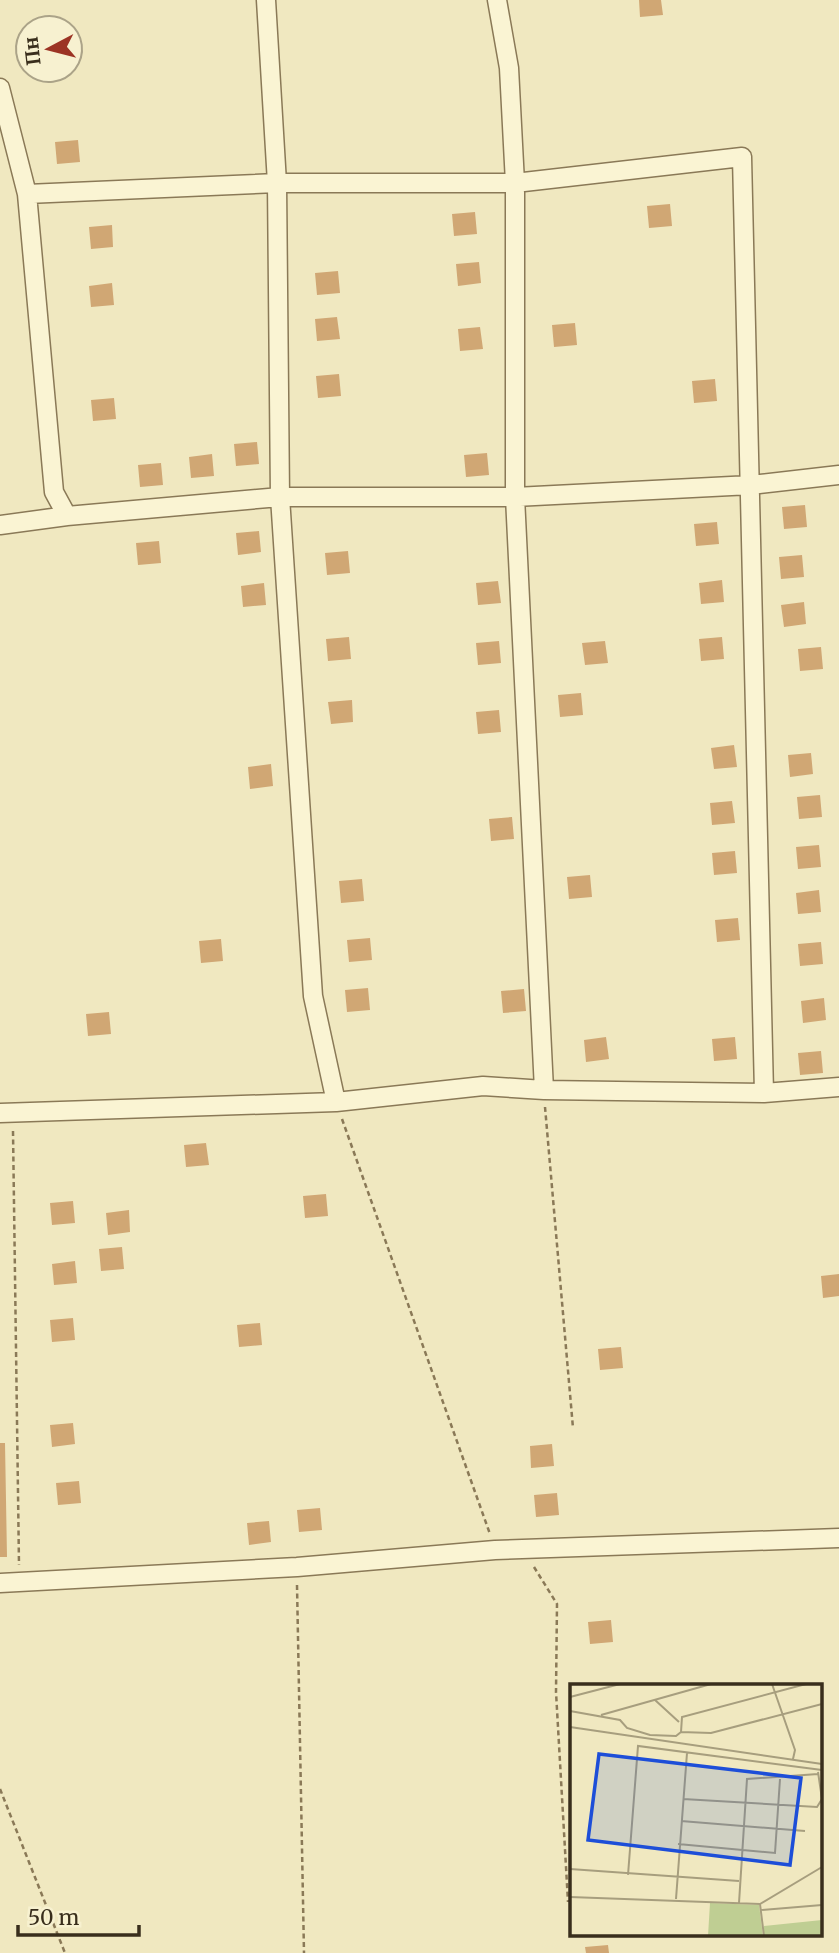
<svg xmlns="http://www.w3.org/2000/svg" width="839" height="1953" font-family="Merriweather,serif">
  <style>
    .building { fill: #d0a774 }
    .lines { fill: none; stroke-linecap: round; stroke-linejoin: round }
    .minor-casing { stroke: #8a7957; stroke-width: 21 }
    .path { stroke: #8a7957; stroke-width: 2.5; stroke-dasharray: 5 3.5; stroke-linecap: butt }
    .minor { stroke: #faf4d3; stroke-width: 18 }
    .inset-road { fill: none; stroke: #a79e7e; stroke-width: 2 }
    .view { fill: #1d4ed8; fill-opacity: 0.15; stroke: #1d4ed8; stroke-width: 3.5 }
    .inset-edge { fill: none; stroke: #392e1c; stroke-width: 3.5 }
  </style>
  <rect width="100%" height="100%" fill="#f0e8c0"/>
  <!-- building -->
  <path class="building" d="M639,0h22l2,15 -23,2z
    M78,140l2,22 -23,2 -2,-22z
    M670,204l2,22 -23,2 -2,-22z
    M475,212l2,22 -23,2 -2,-22z
    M112,225l1,22 -22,2 -2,-22z
    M479,262l2,21 -23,3 -2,-22z
    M338,271l2,22 -23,2 -2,-22z
    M112,283l2,22 -23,2 -2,-21z
    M337,317l3,22 -23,2 -2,-22z
    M575,323l2,22 -23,2 -2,-22z
    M480,327l3,22 -23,2 -2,-22z
    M339,374l2,22 -23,2 -2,-22z
    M715,379l2,22 -23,2 -2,-22z
    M114,398l2,21 -23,2 -2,-21z
    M257,442l2,22 -23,2 -2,-22z
    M487,453l2,22 -23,2 -2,-22z
    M212,454l2,22 -23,2 -2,-21z
    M161,463l2,22 -23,2 -2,-22z
    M805,505l2,22 -23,2 -2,-22z
    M717,522l2,22 -23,2 -2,-22z
    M259,531l2,21 -23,3 -2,-22z
    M159,541l2,22 -23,2 -2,-22z
    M348,551l2,22 -23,2 -2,-22z
    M802,555l2,22 -23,2 -2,-22z
    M722,580l2,22 -23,2 -2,-21z
    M498,581l3,22 -23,2 -2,-22z
    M264,583l2,22 -23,2 -2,-21z
    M804,602l2,22 -22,3 -3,-22z
    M349,637l2,22 -23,2 -2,-22z
    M722,637l2,22 -23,2 -2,-22z
    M499,641l2,22 -23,2 -2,-22z
    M605,641l3,22 -23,2 -3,-22z
    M821,647l2,22 -23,2 -2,-22z
    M581,693l2,22 -23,2 -2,-22z
    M352,700l1,22 -22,2 -3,-22z
    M499,710l2,22 -23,2 -2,-22z
    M734,745l3,22 -23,2 -3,-21z
    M811,753l2,21 -23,3 -2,-22z
    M271,764l2,22 -23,3 -2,-22z
    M820,795l2,22 -23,2 -2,-22z
    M732,801l3,22 -23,2 -2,-22z
    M512,817l2,22 -23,2 -2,-22z
    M819,845l2,22 -23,2 -2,-22z
    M735,851l2,22 -23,2 -2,-22z
    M590,875l2,22 -23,2 -2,-22z
    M362,879l2,22 -23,2 -2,-22z
    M819,890l2,22 -23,2 -2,-21z
    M738,918l2,22 -23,2 -2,-22z
    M370,938l2,22 -23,2 -2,-22z
    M221,939l2,22 -22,2 -2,-22z
    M821,942l2,22 -23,2 -2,-22z
    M368,988l2,22 -23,2 -2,-22z
    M524,989l2,22 -23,2 -2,-22z
    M824,998l2,22 -23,3 -2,-22z
    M109,1012l2,22 -23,2 -2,-22z
    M606,1037l3,22 -23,3 -2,-22z
    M735,1037l2,22 -23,2 -2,-22z
    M821,1051l2,22 -23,2 -2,-22z
    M206,1143l3,22 -23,2 -2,-22z
    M326,1194l2,22 -23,2 -2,-22z
    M73,1201l2,22 -23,2 -2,-22z
    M129,1210l1,22 -22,3 -2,-22z
    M122,1247l2,22 -23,2 -2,-22z
    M75,1261l2,22 -23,2 -2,-21z
    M839,1274v22l-16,2 -2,-22z
    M73,1318l2,22 -23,2 -2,-22z
    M260,1323l2,22 -23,2 -2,-22z
    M621,1347l2,21 -23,2 -2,-21z
    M73,1423l2,21 -23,3 -2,-22z
    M0,1443h5l2,114h-7z
    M552,1444l2,22 -23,2 -1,-22z
    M79,1481l2,22 -23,2 -2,-22z
    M557,1493l2,22 -23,2 -2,-22z
    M320,1508l2,22 -23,2 -2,-22z
    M269,1521l2,21 -22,3 -2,-22z
    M611,1620l2,22 -23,2 -2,-22z
    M608,1945l1,8h-23l-1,-6z"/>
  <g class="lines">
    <defs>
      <path id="minor" d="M266,0l11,183 3,314 33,499 23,106
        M497,0l12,68 6,115v314l29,593
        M0,88l27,106 27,298 13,24 213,-19h235l236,-12 88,-10
        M27,194l250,-11h238l227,-26 22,936
        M0,525l67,-9
        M0,1113l336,-11 147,-16 61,4 220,3 75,-6
        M0,1583l297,-16 198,-17 344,-12"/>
    </defs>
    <!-- minor casing -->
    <use href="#minor" class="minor-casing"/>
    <!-- path -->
    <path class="path" d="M545,1107l28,321
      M342,1119l148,415
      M13,1131l6,434
      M534,1567l23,37 -1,88 12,210
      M297,1585l7,368
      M0,1789l65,164"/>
    <!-- minor -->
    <use href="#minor" class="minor"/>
  </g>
  <!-- overview -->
  <g transform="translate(570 1684)">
    <rect width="252" height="252" fill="#f0e8c0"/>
    <path d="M140,219l49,2 4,31h-55zM252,236v16h-58v-10z" fill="#bfce93"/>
    <path class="inset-road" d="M202,0l23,66 -2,9M0,13l50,-13M85,16l24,22M0,27l50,9 7,8 23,7 26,1 5,-4 30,1 111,-29M31,31l110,-31M0,43l252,37M111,48l1,-15 124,-33M113,115l134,8 5,-8 -4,-27M111,137l124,10M108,160l97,9 5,-74M0,185l169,12M58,191l10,-129 184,24M0,213l190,7 62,-37M106,215l11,-146M169,219l8,-124 71,-5M190,220l4,32M191,226l61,-5"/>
    <path class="view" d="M29,70l202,24 -11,87 -202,-25z"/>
    <rect width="252" height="252" class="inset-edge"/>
  </g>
  <!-- north arrow -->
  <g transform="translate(49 49) rotate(263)"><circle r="33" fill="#f7f1d0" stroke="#aba388" stroke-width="2"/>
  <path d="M0-5L12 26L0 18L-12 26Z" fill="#9c3424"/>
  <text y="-10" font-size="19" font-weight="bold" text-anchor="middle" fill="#392e1c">Пн</text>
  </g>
  <!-- scale -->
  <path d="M18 1925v10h121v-10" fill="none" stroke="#392e1c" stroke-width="3.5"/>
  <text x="28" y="1925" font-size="21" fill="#392e1c" stroke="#f7f1d0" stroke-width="5" paint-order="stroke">50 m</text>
</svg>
